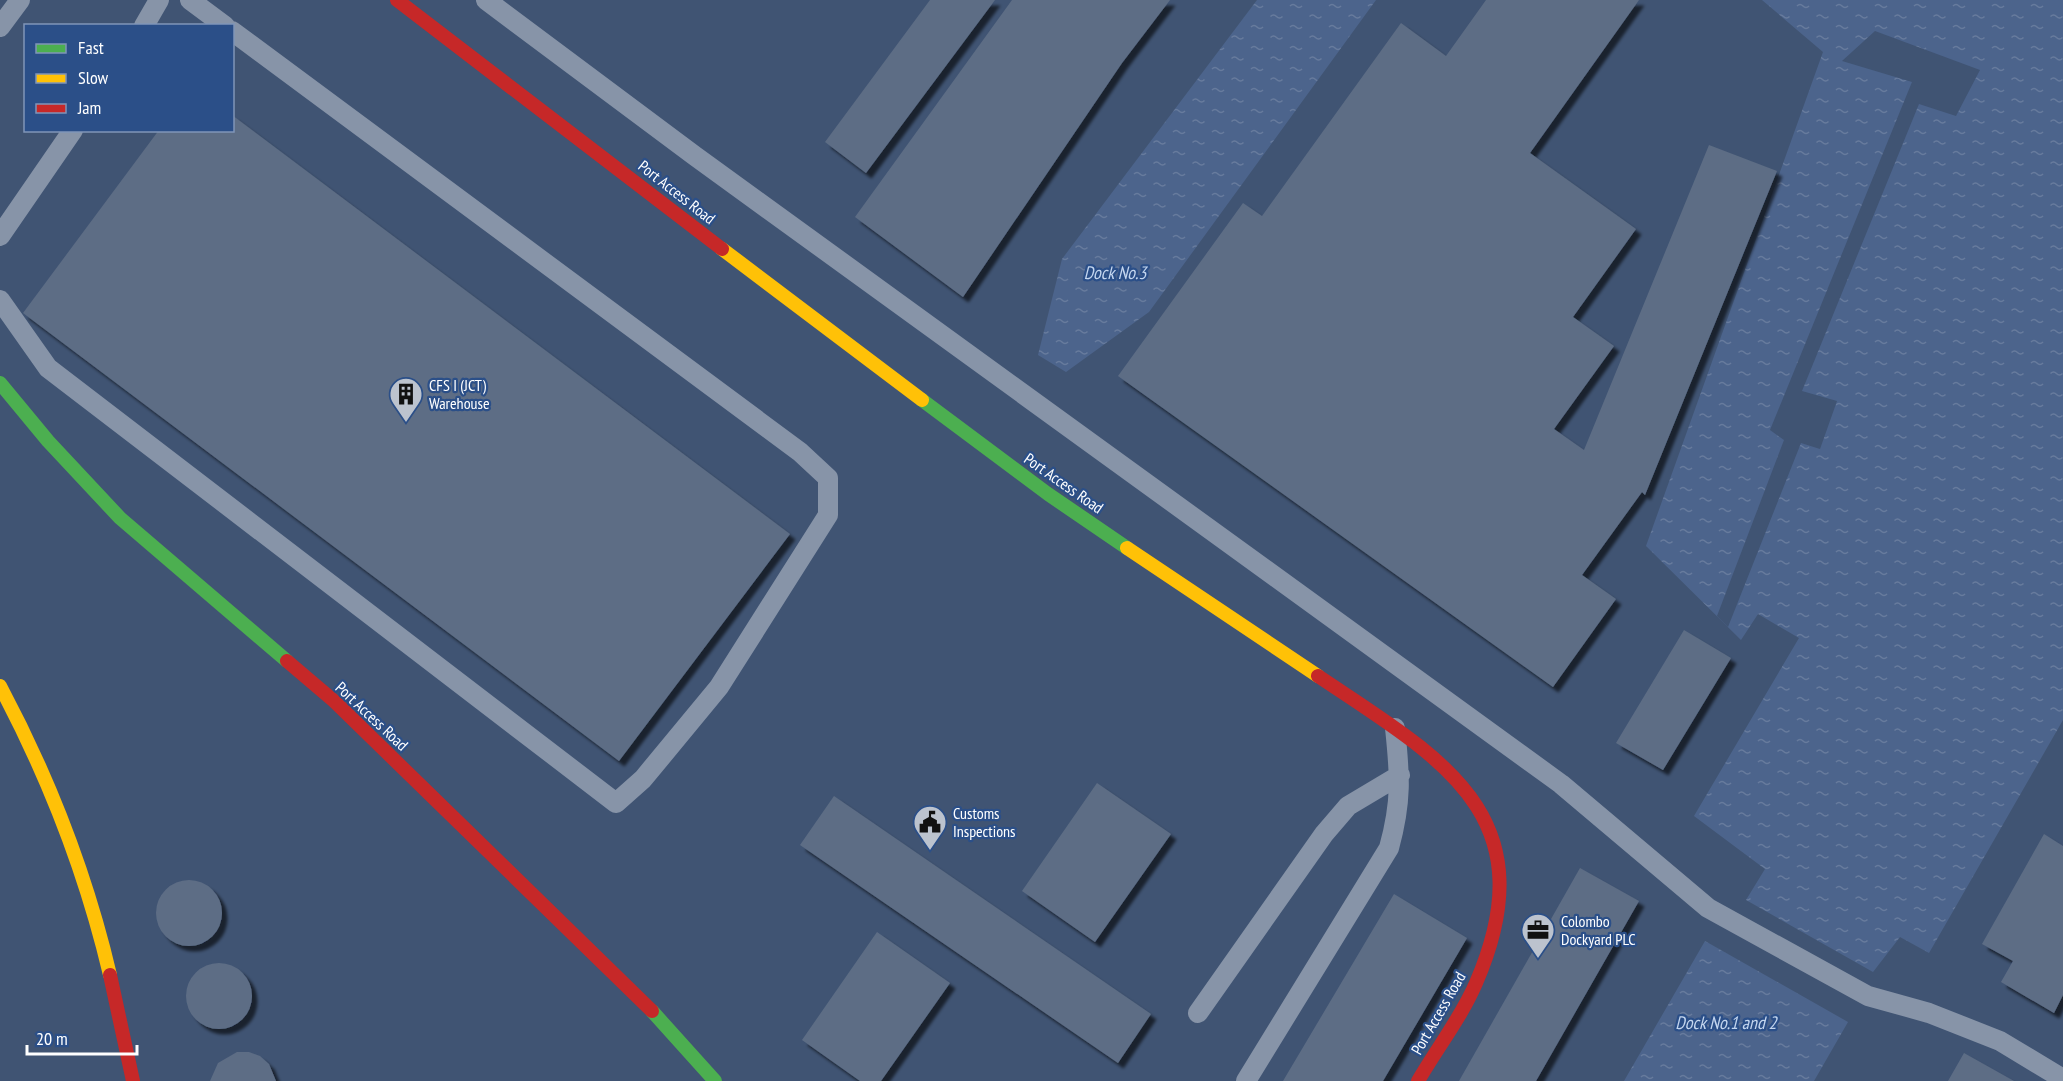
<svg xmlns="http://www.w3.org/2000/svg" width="2063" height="1081" font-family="'PT Sans Narrow',sans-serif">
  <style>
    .water { fill: url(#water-ripples) }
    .pier { fill: #405473 }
    .building { fill: #5d6d85; filter: url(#shadow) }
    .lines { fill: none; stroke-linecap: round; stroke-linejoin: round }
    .lane { stroke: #8794a8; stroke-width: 20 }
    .fast { stroke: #4caf50; stroke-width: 14 }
    .slow { stroke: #ffc107; stroke-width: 14 }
    .jam { stroke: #c62828; stroke-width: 14 }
    .labels { text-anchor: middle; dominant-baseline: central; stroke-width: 4.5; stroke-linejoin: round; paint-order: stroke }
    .street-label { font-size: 16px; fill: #fff; stroke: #2b4f88 }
    .poi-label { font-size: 16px; fill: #fff; stroke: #2b4f88; text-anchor: start }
    .water-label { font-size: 18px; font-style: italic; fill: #c4d6ef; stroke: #2b4f88 }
  </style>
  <defs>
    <pattern id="water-ripples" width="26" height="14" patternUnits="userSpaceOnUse" patternTransform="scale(1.5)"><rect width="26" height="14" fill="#4c648c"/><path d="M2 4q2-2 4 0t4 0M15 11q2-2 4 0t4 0" fill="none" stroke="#677b9d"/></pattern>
    <filter id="shadow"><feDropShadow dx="5.5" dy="5.5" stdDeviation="1.5" flood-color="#0009"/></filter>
  </defs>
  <rect width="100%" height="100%" fill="#405473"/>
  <!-- water -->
  <path class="water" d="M1257,0h119l-227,312 -83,60 -28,-17 24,-96z
    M1762,0h301v720l-134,233 -29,-16 -27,35 -127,-72 19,-31 -71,-53 105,-178 -41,-24 -17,26 -95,-94 177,-494z
    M1705,941l143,81 -34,59h-190z"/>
  <!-- pier -->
  <path class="pier" d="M1875,31l105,39 -24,46 -37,-12 -117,287 35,10 -17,48 -19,-6 -73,184 -11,-11 67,-176 -14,-10 142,-348 -70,-21z"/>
  <!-- building -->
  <path class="building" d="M930,0h65l-129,173 -41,-31z
    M1012,0h158l-48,63 -159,234 -108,-80z
    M1486,0h153l-109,153 106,76 -63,88 41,29 -60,83 30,21 125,-305 68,26 -132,324 -3,-3 -60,83 34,24 -63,88 -435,-311 125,-173 19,13 139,-193 45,33z
    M232,115l558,419 -171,227 -596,-448 136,-183h73z
    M1684,630l47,28 -68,112 -47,-27z
    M1097,783l74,51 -76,108 -73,-51z
    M834,796l317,218 -33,49 -318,-218z
    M2044,834l19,12v149l-9,18 -53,-31 12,-21 -31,-17z
    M1580,868l59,33 -103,180h-77z
    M156 913a33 33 0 1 1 66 0a33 33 0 1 1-66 0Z
    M1394,894l73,44 -84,143h-100z
    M877,932l73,51 -69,98h-21l-58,-41z
    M186 996a33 33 0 1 1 66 0a33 33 0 1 1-66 0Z
    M237,1052h12l11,4 9,8 7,17h-66l8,-18z
    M1964,1053l50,28h-66z"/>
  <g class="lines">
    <!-- lane -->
    <path class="lane" d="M190,0l35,26
      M486,0l209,156 866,628 147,124 160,88 61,17 71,28 63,38
      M144,26l15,-26
      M0,27l20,-27
      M0,236l73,-106
      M0,300l48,68 568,435 27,-24 76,-92 109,-172v-37l-28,-26 -568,-421
      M1198,1013l126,-179 24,-28 52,-31
      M1246,1081l143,-233c13,-47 11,-73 6,-120"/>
    <!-- fast -->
    <path class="fast" d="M0,383l48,58 72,77 167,143
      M922,400l126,94 79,54
      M652,1011l63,70"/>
    <!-- slow -->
    <path class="slow" d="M722,249l200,151
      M1127,548l191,128
      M0,686c49,92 86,187 110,289"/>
    <!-- jam -->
    <path class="jam" d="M397,0l325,249
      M287,661l47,40 318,310
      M1318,676c122,82 231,138 158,307 -15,35 -39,65 -58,98
      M110,975l23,106"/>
  </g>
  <!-- icons -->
  <defs>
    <symbol id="building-pin" viewBox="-11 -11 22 30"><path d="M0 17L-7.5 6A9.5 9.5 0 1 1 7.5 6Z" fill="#bcc3ce" stroke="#2b4f88"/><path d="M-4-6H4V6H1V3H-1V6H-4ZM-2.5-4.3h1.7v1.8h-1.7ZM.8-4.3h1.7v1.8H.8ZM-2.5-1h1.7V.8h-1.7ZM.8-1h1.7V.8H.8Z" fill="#111"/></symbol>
    <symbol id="civic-pin" viewBox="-11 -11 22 30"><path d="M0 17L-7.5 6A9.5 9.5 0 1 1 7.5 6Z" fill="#bcc3ce" stroke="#2b4f88"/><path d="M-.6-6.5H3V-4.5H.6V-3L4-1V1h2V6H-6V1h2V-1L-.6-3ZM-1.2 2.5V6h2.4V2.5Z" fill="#111"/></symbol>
    <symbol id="office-pin" viewBox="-11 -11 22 30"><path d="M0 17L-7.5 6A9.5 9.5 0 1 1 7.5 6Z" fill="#bcc3ce" stroke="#2b4f88"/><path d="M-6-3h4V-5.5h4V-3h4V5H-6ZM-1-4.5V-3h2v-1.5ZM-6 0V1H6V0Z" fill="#111"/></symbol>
  </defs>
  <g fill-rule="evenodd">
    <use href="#building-pin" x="387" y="375" width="38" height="52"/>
    <use href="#civic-pin" x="911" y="803" width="38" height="52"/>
    <use href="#office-pin" x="1519" y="911" width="38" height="52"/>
  </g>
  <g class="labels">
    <!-- street labels -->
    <g class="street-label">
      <text transform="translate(677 192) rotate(38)">Port Access Road</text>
      <text transform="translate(1064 483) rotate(35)">Port Access Road</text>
      <text transform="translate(372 716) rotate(43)">Port Access Road</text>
      <text transform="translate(1438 1013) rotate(-60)">Port Access Road</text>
    </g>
    <!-- poi labels -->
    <g class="poi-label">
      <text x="429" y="385">CFS I (JCT)<tspan x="429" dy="18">Warehouse</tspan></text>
      <text x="953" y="813">Customs<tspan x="953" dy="18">Inspections</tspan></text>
      <text x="1561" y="921">Colombo<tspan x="1561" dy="18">Dockyard PLC</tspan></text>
    </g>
    <!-- water labels -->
    <g class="water-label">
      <text x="1115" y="272">Dock No.3</text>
      <text x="1726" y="1022">Dock No.1 and 2</text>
    </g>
  </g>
  <!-- legend -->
  <rect x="24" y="24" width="210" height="108" fill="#2b4f88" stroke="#8095b8" stroke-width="1.5"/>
  <rect x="36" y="44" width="30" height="9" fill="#4caf50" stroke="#8095b8" stroke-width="1.5"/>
  <text x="78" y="54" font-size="18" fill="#ffffff">Fast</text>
  <rect x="36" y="74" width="30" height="9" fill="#ffc107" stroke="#8095b8" stroke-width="1.5"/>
  <text x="78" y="84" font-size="18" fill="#ffffff">Slow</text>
  <rect x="36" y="104" width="30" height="9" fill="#c62828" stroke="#8095b8" stroke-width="1.5"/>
  <text x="78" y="114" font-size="18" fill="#ffffff">Jam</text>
  <!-- scale -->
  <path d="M27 1045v9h110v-9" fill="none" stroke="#ffffff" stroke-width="3"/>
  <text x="36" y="1045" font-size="18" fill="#ffffff" stroke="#2b4f88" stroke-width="4.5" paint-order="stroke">20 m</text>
</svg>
